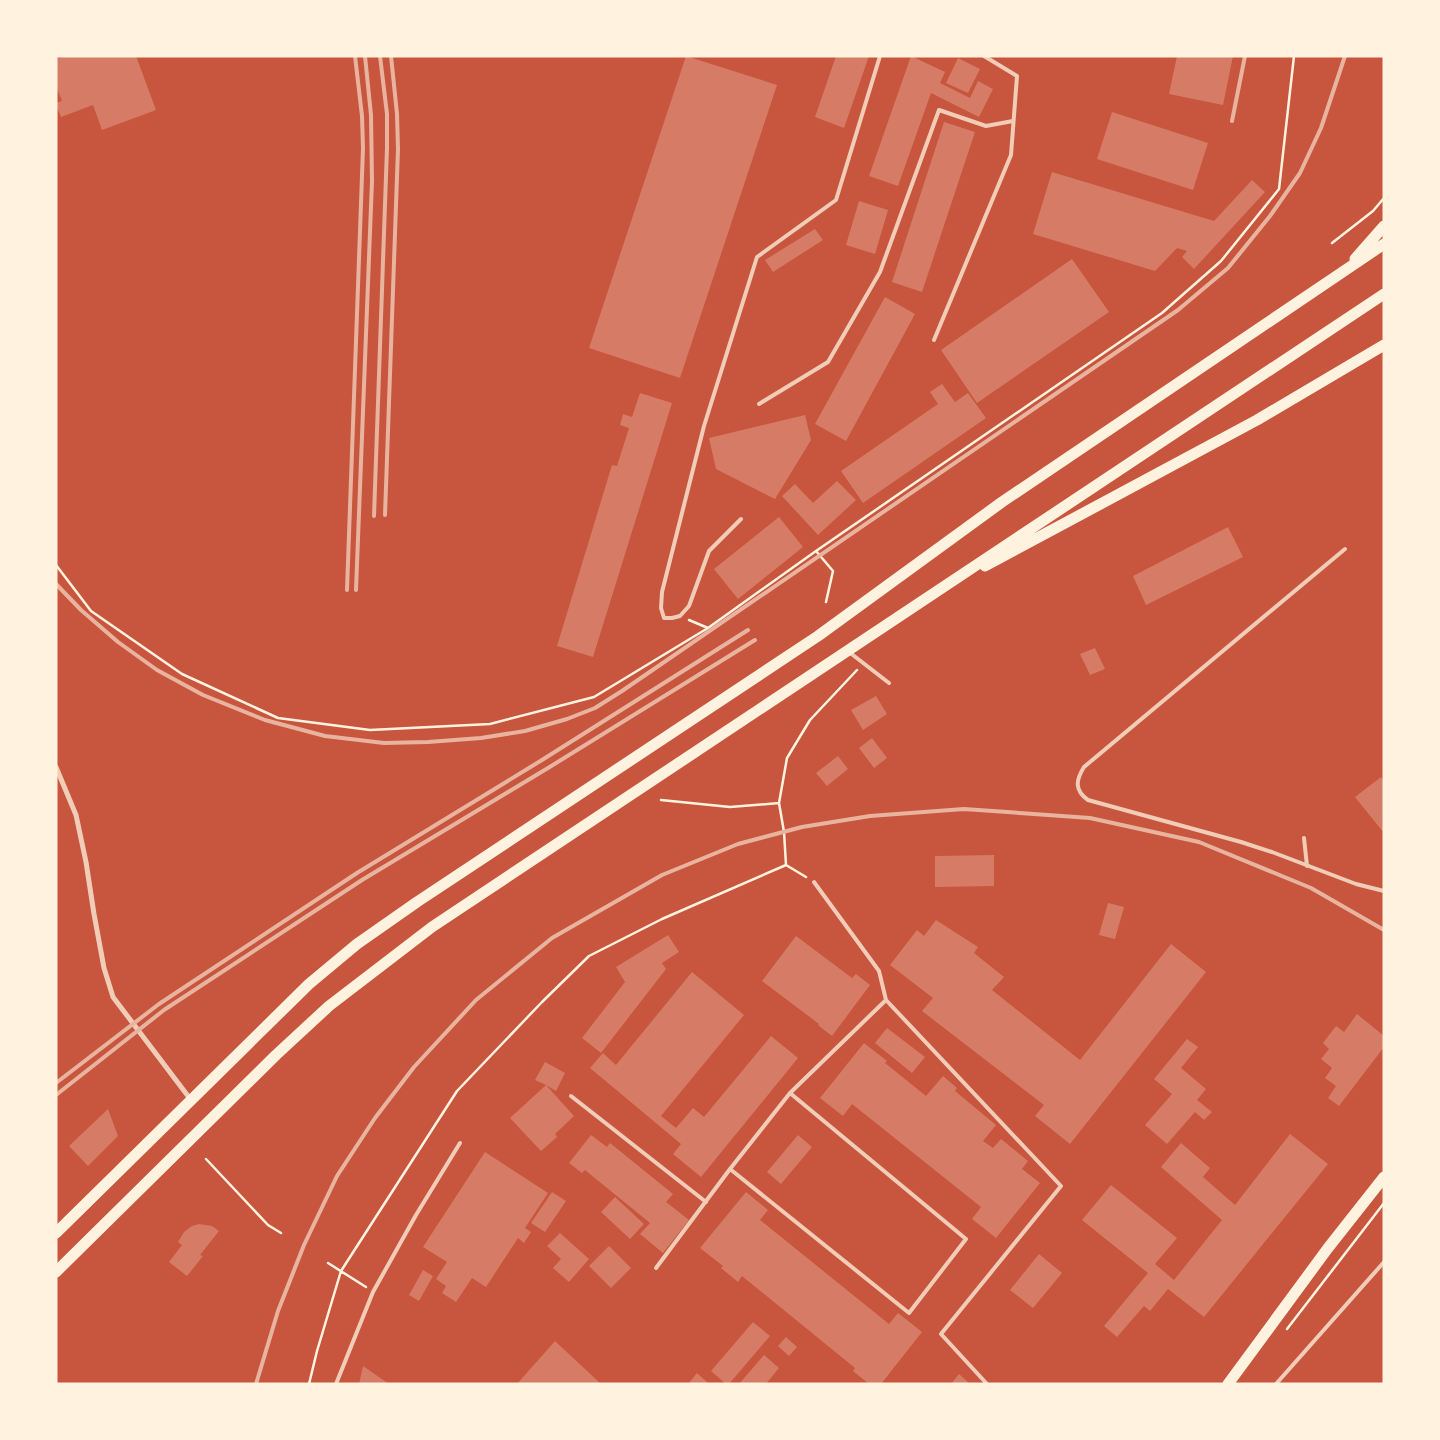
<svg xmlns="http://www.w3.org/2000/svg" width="1440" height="1440" font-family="'Exo 2',sans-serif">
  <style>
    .building { fill: #d67c66 }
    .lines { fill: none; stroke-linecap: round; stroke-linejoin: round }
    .path { stroke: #fff3e0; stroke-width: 2.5 }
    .service { stroke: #f1ccb7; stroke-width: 4 }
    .minor { stroke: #f1ccb7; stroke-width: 5 }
    .primary { stroke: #fff3e0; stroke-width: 11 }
    .rail { stroke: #e9b49f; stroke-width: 4 }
  </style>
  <rect width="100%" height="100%" fill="#c8553d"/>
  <!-- building -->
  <path class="building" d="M64,56h72l20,54 -54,20 -9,-25 -32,12 -5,-12v-2l6,-2 -6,-15v-27z
    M686,56l91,29 -97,293 -91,-30z
    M836,56h33l-25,72 -29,-11z
    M911,56l34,16 -5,11 30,15 8,-17 15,8 -14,28 -48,-24 -33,93 -29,-10z
    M1177,56h56l-10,49 -54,-11z
    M958,58l22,11 -12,24 -22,-10z
    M1112,112l96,31 -15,47 -96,-31z
    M944,122l31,10 -53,160 -30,-10z
    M1052,172l162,49 38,-41 13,12 -71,77 -12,-12 5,-6 -10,-3 -22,23 -122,-37z
    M859,201l29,9 -13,44 -29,-9z
    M815,229l8,11 -50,32 -8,-12z
    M1072,259l37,53 -132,91 -36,-53z
    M885,297l30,17 -69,127 -31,-17z
    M942,384l13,18 13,-9 18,25 -123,85 -22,-32 97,-67 -8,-12z
    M640,393l32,10 -79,254 -36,-11 55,-181 5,1 12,-38 -9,-3 3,-11 9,3z
    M805,415l6,25 -36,59 -59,-30 -7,-31z
    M837,481l19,19 -38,35 -36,-39 13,-12 18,19z
    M779,517l24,30 -65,52 -24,-30z
    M1228,527l15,30 -97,48 -13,-29z
    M1095,648l10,21 -15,6 -10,-21z
    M876,696l11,18 -24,16 -12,-20z
    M872,738l15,20 -13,10 -15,-20z
    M838,756l10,13 -21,17 -11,-13z
    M1381,777l3,4v52l-29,-36z
    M994,855v31l-59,1v-31z
    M1108,903l16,4 -9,32 -16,-4z
    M936,920l42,27 -4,6 30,24 -12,13 88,70 91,-116 35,28 -136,172 -35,-28 9,-11 -122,-94 11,-13 -43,-33 27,-35 7,6z
    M668,935l11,17 -17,11 4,6 -65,84 -19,-15 43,-56 -9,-15z
    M796,936l56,42 4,-4 14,11 -38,51 -14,-11 1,-1 -57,-43z
    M692,972l52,43 -83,101 15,12 17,-20 11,9 67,-81 27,22 -97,119 -28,-23 8,-10 -91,-76 13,-15 13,12z
    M1357,1014l27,22v11l-45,59 -11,-8 8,-12 -11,-8 7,-10 -11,-9 8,-10 -6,-6 13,-17 8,6z
    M887,1028l38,29 -13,16 -37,-30z
    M1187,1039l11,8 -17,21 25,21 -9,11 15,12 -8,8 -9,-8 -28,32 -22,-19 27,-31 -18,-15z
    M864,1043l23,18 -2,2 41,33 17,-20 14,12 -2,3 41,34 -13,16 10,7 8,-9 27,22 -6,8 18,14 -44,55 -24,-19 9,-12 -129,-103 -9,12 -23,-18z
    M545,1062l20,11 -9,18 -10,-6 28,31 -19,18 2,3 -16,14 -31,-33 36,-33 -11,-5z
    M108,1109l10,27 -30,30 -19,-20z
    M1290,1134l38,30 -124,153 -36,-28 -18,22 -6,-5 -27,31 -13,-11 44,-53 -66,-53 29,-35 66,53 -22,26 19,16 48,-60 -61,-53 20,-24 29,25 -7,9 32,28z
    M591,1135l16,12 3,-4 63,51 -7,8 23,18 -26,33 -23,-19 10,-11 -65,-53 -3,3 -13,-10z
    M798,1135l14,12 -31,37 -14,-12z
    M485,1152l63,41 -23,35 6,4 -7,11 -6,-5 -32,49 -14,-9 -16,24 -14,-9 4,-7 -10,-7 11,-17 -24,-15z
    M552,1192l14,9 -21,31 -14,-9z
    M746,1192l22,18 -8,10 129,104 9,-11 24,19 -41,52h-12l-16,-13 2,-3 -113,-92 -4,6 -17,-14 2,-2 -23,-18z
    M615,1197l29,27 -14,15 -29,-27z
    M199,1224l13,2 7,5 -19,24 3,1 -16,20 -18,-14 13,-17 -4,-3 6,-10 8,-6z
    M560,1233l29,26 -20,23 -16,-14 8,-9 -14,-13z
    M609,1246l22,22 -20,20 -22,-22z
    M1039,1254l23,19 -29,35 -23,-18z
    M423,1270l10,6 -14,25 -10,-6z
    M753,1322l17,14 -41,48h-3l-15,-13z
    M786,1337l11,10 -8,9 -11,-10z
    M555,1341l46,43h-84z
    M764,1355l15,13 -13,16h-27z
    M363,1366l26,18h-30z
    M697,1373l12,11h-21z
    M959,1374l11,10h-19z"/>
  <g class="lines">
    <!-- path -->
    <path class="path" d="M1332,243l41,-32 11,-13
      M816,551l17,20 -7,31
      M56,565l35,46 91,63 96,44 92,12 120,-6 104,-27 114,-69 108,-77 346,-238 59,-52 58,-72 15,-133
      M689,620l19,8
      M661,800l69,7 49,-4
      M786,865l-2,-33 -5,-29 8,-45 23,-38 47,-50
      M206,1159l62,66 13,8
      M328,1263l38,24
      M1287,1329l97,-126
      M309,1384l8,-33 24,-80 116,-180 85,-89 47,-46 73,-37 124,-54 20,12"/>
    <!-- service -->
    <path class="service" d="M934,340l77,-185 6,-79 -33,-20
      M759,404l69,-42 52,-90 59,-162 47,16 27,-5
      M741,519l-32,32 -20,55 -9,10 -8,2h-8l-3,-10 1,-16 42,-166 53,-169 79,-57 44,-144
      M1345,549l-261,218c-8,13 -10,23 4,33l153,42 31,10 84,32 28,7
      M849,652l40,31
      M1304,838l3,28
      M814,882l65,89 7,29 175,186 -120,148 46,50
      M790,1093l176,146 -57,74 -179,-144z
      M790,1093l96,-93
      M571,1096l135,106
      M656,1268l74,-99
      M336,1384l37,-92 43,-77 44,-72
      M1276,1384l108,-122"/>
    <!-- minor -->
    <path class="minor" d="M56,767l20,48 10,47 8,52 10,54 9,29 78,103"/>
    <!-- primary -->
    <path class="primary" d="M1355,259l29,-33
      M985,566l272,-146 127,-75
      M56,1233l253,-249 48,-40 60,-42 401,-266 184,-134 382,-258
      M56,1272l220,-217 53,-49 103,-79 952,-633
      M1228,1384l100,-136 56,-71"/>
    <!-- rail -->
    <path class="rail" d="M1232,121l13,-65
      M385,515l13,-366 -1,-35 -6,-58
      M374,516l13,-368v-34l-7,-58
      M56,584l25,26 37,32 39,28 46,25 62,25 60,16 59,7 44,-1 53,-4 44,-7 42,-12 28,-11 27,-17 556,-381 50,-42 42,-52 30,-43 21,-45 24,-72
      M347,590l16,-442 -1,-32 -7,-60
      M356,590l16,-409 -1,-66 -6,-59
      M56,1083l103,-79 198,-131 185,-113 206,-130
      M56,1095l108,-85 198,-130 186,-112 207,-128
      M256,1384l22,-73 26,-66 33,-69 38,-58 39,-51 62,-67 76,-62 110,-63 76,-31 64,-17 68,-11 94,-7 126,9 109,24 112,46 73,42"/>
  </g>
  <!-- border -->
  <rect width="1440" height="1440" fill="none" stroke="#fff3e0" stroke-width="115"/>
</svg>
